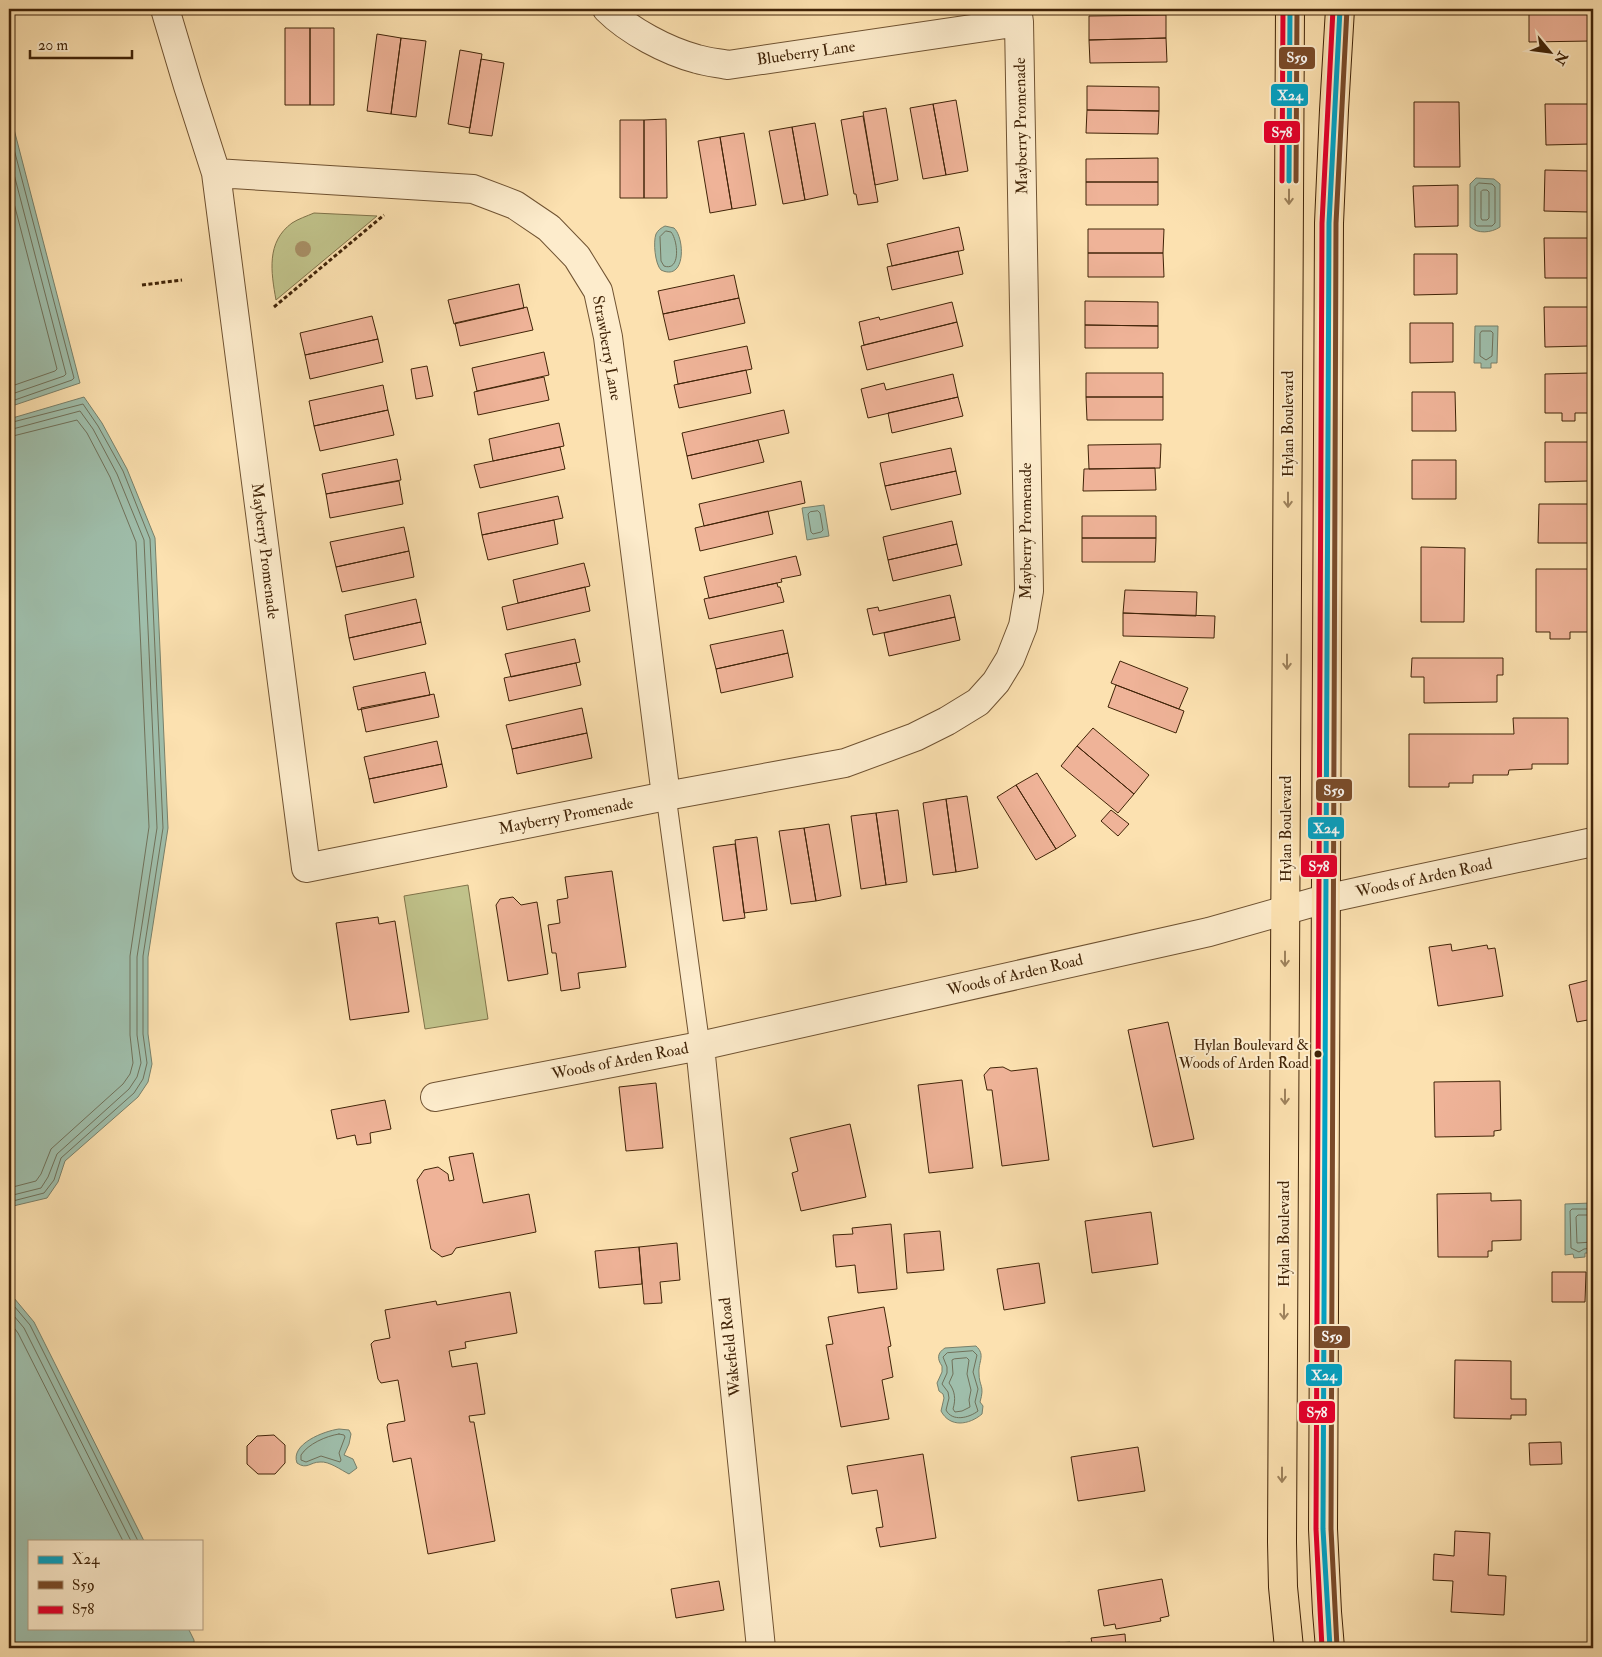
<svg xmlns="http://www.w3.org/2000/svg" width="1602" height="1657" font-family="'IM FELL Double Pica',serif">
  <style>
    .green { fill: #c0c28a; stroke: #807349 }
    .water { fill: #9fbeab; stroke: #79806a }
    .lines { fill: none; stroke-linecap: round; stroke-linejoin: round }
    .shore { stroke: #70715a; stroke-width: 1 }
    .building { fill: #efb398; stroke: #412408 }
    .lane-casing { stroke: #705332; stroke-width: 21 }
    .street-casing { stroke: #705332; stroke-width: 30 }
    .primary-casing { stroke: #412408; stroke-width: 30 }
    .path { stroke: #412408; stroke-width: 3; stroke-dasharray: 4 2.5; stroke-linecap: butt }
    .lane { stroke: #fdeccc; stroke-width: 19 }
    .street { stroke: #fdeccc; stroke-width: 28 }
    .primary { stroke: #fce1b0; stroke-width: 28 }
    .bus-1-casing { stroke: #fdeccc; stroke-width: 9 }
    .bus-2-casing { stroke: #fdeccc; stroke-width: 9 }
    .bus-3-casing { stroke: #fdeccc; stroke-width: 9 }
    .bus-1 { stroke: #03a2c4; stroke-width: 5 }
    .bus-2 { stroke: #7a4b2a; stroke-width: 5 }
    .bus-3 { stroke: #e4002b; stroke-width: 5 }
    .tree { fill: #a78f65 }
    .oneway { stroke: #9e825c }
    .bus-dot { fill: #412408; stroke: #fdeccc; stroke-width: 2 }
    .labels { text-anchor: middle; dominant-baseline: central; stroke-width: 4; stroke-linejoin: round; paint-order: stroke }
    .bus-label { font-size: 15px; fill: #412408; stroke: #fdeccc; text-anchor: end }
    .street-label { font-size: 16px; fill: #412408; stroke: #fdeccc }
    .line-badge { stroke: #fdeccc; stroke-width: 2 }
    .badge-label { font-size: 14px; text-anchor: middle; font-weight: bold; fill: #fff }
  </style>
  <rect width="100%" height="100%" fill="#fce1b0"/>
  <filter id="stains"><feTurbulence type="fractalNoise" baseFrequency=".004" numOctaves="4"/><feColorMatrix values="0 0 0 0 .2 0 0 0 0 .09 0 0 0 0 .02 0 0 0 .5 -.17"/></filter>
  <radialGradient id="worn" r=".72"><stop offset=".6" stop-color="#630" stop-opacity="0"/><stop offset="1" stop-color="#630" stop-opacity=".3"/></radialGradient>
  <!-- green -->
  <path class="green" d="M314,213l63,3 -101,84c-5,-28 -10,-58 16,-77 6,-4 15,-7 22,-10z
    M468,885l20,134 -63,10 -21,-133z"/>
  <!-- water -->
  <path class="water" d="M9,110l71,273 -71,24z
    M1476,178l18,1 6,5v43c-9,6 -22,7 -30,0v-43z
    M665,226l9,2c11,10 12,54 -13,42 -6,-6 -8,-28 -5,-36 2,-4 5,-6 9,-8z
    M1475,326h23l-1,37h-6v5h-10v-5h-7z
    M84,397l18,26 25,46 28,69 13,290 -20,129v77l4,30 -4,18 -10,15 -73,64 -7,21 -11,16 -38,9v-788z
    M824,505l5,31 -22,4 -5,-32z
    M1591,1203l1,50h-7v4l-11,1 -1,-4 -8,1v-51z
    M9,1292l25,30 110,219h-115v87h159l6,12v8h-185z
    M976,1346c10,9 2,16 3,27 0,14 6,12 1,29l3,4 -1,8c-13,11 -32,14 -41,-3l3,-13 -1,-4 -4,-3 -2,-8 5,-11v-6c-5,-7 -5,-13 3,-18z
    M339,1429l10,1 2,4 -2,10 -5,11 9,4 4,9 -8,6c-8,-4 -20,-13 -29,-12 -10,0 -13,8 -23,1 -7,-19 27,-32 42,-34z
    M1070,1642v2l6,4h-43l4,-3z"/>
  <g class="lines">
    <!-- shore -->
    <path class="shore" d="M9,130l65,248 -2,2 -63,22
      M9,155l57,219 -2,2 -55,19
      M1479,183l13,1 3,3v36l-3,3h-15l-2,-2v-37z
      M9,184l48,185 -2,2 -46,16
      M1483,190h4l2,2v26l-2,2h-5l-1,-2v-26z
      M666,231l5,1c7,8 10,40 -7,34l-3,-5 -1,-24z
      M1482,331h9l2,2 -1,23 -6,4 -6,-4v-22z
      M9,423l74,-19 15,22 25,45 27,68 13,289 -20,128v78l4,29 -4,16 -9,14 -73,65 -7,22 -10,13 -35,9
      M9,430l71,-19 13,18 24,45 27,66 13,288 -20,129v78l4,28 -4,14 -8,12 -72,65 -9,23 -7,11 -32,8
      M9,437l68,-17 10,13 23,44 26,65 13,285 -19,129v79l3,28 -3,11 -7,10 -72,65 -10,25 -5,7 -27,7
      M818,511l2,2 3,17 -2,2 -8,2 -2,-2 -3,-18 2,-2z
      M1593,1209h-21l-2,2 1,37 8,4 5,-3 9,-1
      M1593,1215h-15l-2,2 1,26 16,-1
      M9,1300l21,25 108,216
      M9,1310l15,18 107,213
      M9,1321l9,12 105,208
      M973,1351l4,4 -4,17 5,17 -3,13 3,9c-9,7 -26,11 -32,-1l3,-12 -1,-6 -6,-8 5,-11v-6l-4,-10 4,-4z
      M967,1358l2,2 -2,14 4,16 -2,10 1,7 -8,4 -7,1 -2,-3c3,-10 2,-18 -4,-26l4,-9 -1,-14 2,-1z
      M339,1434l5,1 1,2 -6,16 2,7 -1,2 -19,-6 -15,6 -5,-2v-5c7,-11 25,-19 38,-21z"/>
  </g>
  <!-- building -->
  <path class="building" d="M1529,9h61l1,32 -62,1z
    M1166,15v23l-77,2v-24z
    M285,28h25v77h-25z
    M310,28h24v77h-24z
    M377,34l24,4 -10,76 -24,-3z
    M401,38l25,3 -10,76 -25,-3z
    M1166,38l1,24 -77,1 -1,-23z
    M460,50l22,4 -12,74 -22,-4z
    M481,59l23,4 -12,73 -23,-3z
    M1087,86l72,1v24l-72,-1z
    M956,100l12,71 -22,4 -13,-71z
    M1414,102h45l1,65h-46z
    M933,104l13,71 -23,4 -13,-71z
    M1545,104h45v40l-44,1z
    M886,108l12,72 -23,5 -12,-73z
    M1087,110l72,1 -1,23 -72,-1z
    M863,116l15,86 -20,3 -2,-11h-2l-13,-74z
    M666,119l1,79h-23v-78z
    M620,120h24v78h-24z
    M815,123l13,72 -23,5 -13,-73z
    M792,127l13,73 -22,4 -14,-73z
    M744,133l12,72 -24,4 -12,-72z
    M720,137l12,72 -22,4 -12,-72z
    M1158,158v24h-72v-23z
    M1545,170l44,1 -1,41 -44,-1z
    M1086,182h72v23h-72z
    M1458,185v41l-43,1 -2,-41z
    M959,227l5,23 -72,16 -5,-22z
    M1088,229h76l-1,24h-75z
    M1544,238h44v40h-43z
    M958,251l5,23 -71,16 -5,-23z
    M1088,253h75l1,24h-76z
    M1414,254h43v40l-43,1z
    M734,275l5,23 -76,16 -5,-23z
    M519,284l5,24 -70,16 -6,-24z
    M739,298l6,25 -76,17 -6,-26z
    M1085,301l73,1v24l-73,-1z
    M952,302l5,20 -93,23 -5,-23 20,-5 1,3z
    M527,307l6,23 -73,16 -5,-23z
    M1544,307h44v39l-43,1z
    M372,316l6,23 -73,16 -5,-22z
    M957,322l6,24 -96,24 -6,-24z
    M1410,323h43v39l-43,1z
    M1085,325l73,1v22h-73z
    M378,339l5,23 -73,17 -5,-24z
    M747,346l5,23 -74,15 -4,-23z
    M544,352l5,23 -72,16 -5,-23z
    M427,366l6,30 -17,3 -5,-30z
    M746,370l5,23 -72,15 -5,-23z
    M1086,373h77v24h-77z
    M1589,373v40h-14v8h-13v-8h-17v-39z
    M953,374l5,23 -90,21 -7,-29 23,-6 2,7z
    M544,377l5,23 -71,15 -4,-23z
    M383,385l5,25 -74,16 -5,-25z
    M1412,392h43l1,39h-44z
    M958,397l5,19 -71,17 -4,-20z
    M1086,397h77v23h-76z
    M388,410l6,25 -74,16 -6,-25z
    M784,410l5,23 -102,23 -5,-23z
    M559,423l5,23 -71,15 -4,-22z
    M758,440l6,22 -72,17 -5,-23z
    M1545,442h43v39l-43,1z
    M1161,444l-1,24 -71,1 -1,-24z
    M560,447l5,22 -85,19 -6,-23z
    M951,448l5,23 -71,15 -5,-23z
    M397,459l4,21 -75,14 -4,-20z
    M1412,460h44v39h-44z
    M1155,468l1,22 -73,1 1,-22z
    M956,471l5,23 -70,16 -6,-24z
    M399,481l4,23 -73,14 -4,-24z
    M801,481l4,22 -101,23 -5,-22z
    M558,496l5,22 -81,17 -4,-22z
    M1539,504h51v39h-52z
    M768,511l5,23 -73,17 -5,-23z
    M1082,516h74v22h-74z
    M554,520l4,24 -70,16 -6,-25z
    M952,521l5,23 -69,16 -5,-23z
    M404,527l5,24 -73,16 -6,-25z
    M1082,538h74l-1,24h-73z
    M957,544l5,21 -69,16 -5,-21z
    M1421,547l44,1 -1,74h-43z
    M409,551l5,26 -72,15 -6,-25z
    M796,556l5,19 -20,4 1,3 -5,1 -68,15 -5,-21z
    M584,563l6,23 -72,17 -5,-23z
    M1536,569h56l1,63h-23v7h-20v-7h-14z
    M777,583l1,4h2l4,15 -75,17 -5,-20z
    M585,587l5,24 -83,19 -5,-23z
    M1125,590l72,2 -1,24 -73,-3z
    M950,595l5,22 -82,18 -6,-26 11,-2 1,4z
    M416,599l5,23 -72,16 -4,-23z
    M1123,613l92,3 -1,22 -91,-2z
    M955,617l5,23 -71,16 -5,-23z
    M421,622l5,22 -72,16 -5,-22z
    M783,630l5,23 -72,16 -6,-24z
    M575,639l5,23 -69,15 -6,-23z
    M788,653l5,24 -72,16 -5,-24z
    M1412,658h91v17h-6v27l-73,1v-26h-13z
    M1120,661l68,27 -9,21 -68,-26z
    M576,663l5,22 -72,16 -5,-23z
    M425,672l5,23 -72,15 -5,-23z
    M1116,685l68,26 -8,22 -68,-26z
    M434,694l5,23 -73,15 -5,-24z
    M582,708l5,25 -75,16 -6,-24z
    M1513,718h55v46h-36v5l-23,1 -1,5h-35v8h-24v4h-40v-53h105z
    M1093,728l56,47 -15,19 -57,-48z
    M587,733l5,25 -75,16 -5,-25z
    M437,741l5,23 -73,15 -5,-22z
    M1077,746l57,48 -16,19 -57,-47z
    M442,764l5,23 -73,16 -5,-24z
    M1037,773l39,63 -20,13 -40,-64z
    M1016,785l40,64 -20,11 -39,-63z
    M967,796l11,72 -22,4 -10,-73z
    M946,799l10,73 -23,3 -10,-72z
    M898,810l9,72 -21,3 -10,-72z
    M1111,810l18,14 -11,12 -17,-15z
    M876,813l10,72 -25,4 -10,-73z
    M829,824l12,72 -25,5 -12,-73z
    M804,828l12,73 -25,3 -12,-73z
    M757,837l10,73 -23,3 -9,-73z
    M735,844l10,74 -22,3 -10,-74z
    M612,871l14,96 -48,6 2,15 -19,3 -5,-38h-4l-4,-28 12,-2 -3,-23 11,-2 -3,-21z
    M513,897l8,8 16,-3 11,72 -40,7 -12,-76 4,-6z
    M378,917l1,7 16,-3 14,91 -59,8 -14,-97z
    M1451,944l1,7 35,-6 1,4 7,-1 8,48 -65,10 -9,-59z
    M1593,979v40l-16,3 -8,-37z
    M1168,1022l26,117 -41,8 -25,-117z
    M1003,1067l8,4 26,-3 12,92 -47,6 -10,-76h-5l-3,-15 6,-7z
    M962,1080l11,88 -44,5 -11,-88z
    M1500,1081l1,49 -7,1v5l-59,1 -1,-55z
    M656,1083l7,65 -37,3 -7,-64z
    M385,1100l6,29 -21,4 1,10 -14,2 -2,-10 -18,4 -6,-29z
    M850,1124l16,73 -65,14 -9,-38 6,-2 -8,-33z
    M473,1153l10,50 46,-9 7,38 -80,16 -4,6 -10,3 -11,-8 -14,-69 7,-10 14,-3 10,7 1,7 5,-1 -5,-23z
    M1491,1193v8l30,-1v40l-29,1v10h-4v6h-50l-1,-63z
    M1151,1212l7,52 -66,9 -7,-52z
    M891,1224l6,65 -39,4 -3,-28 -19,2 -3,-32 20,-1 -1,-6z
    M940,1231l4,39 -37,3 -3,-39z
    M677,1243l3,37 -20,2 2,21 -18,1 -5,-57z
    M639,1247l3,37 -43,4 -4,-37z
    M1039,1263l6,40 -41,7 -7,-41z
    M1552,1272h34l-1,30h-33z
    M510,1292l7,41 -52,9 1,6 -17,3 3,16 25,-4 8,51 -16,2 1,6h4l21,119 -67,13 -17,-96 -18,4 -6,-35 1,-3 17,-3 -7,-41 -17,3 -3,-4 -7,-35 3,-3 16,-3 -5,-28 51,-9 1,4z
    M884,1307l7,39 -3,1 5,30 -11,3 7,39 -48,8 -15,-82 7,-1 -5,-27z
    M1455,1360l56,1v38h15v16h-15v4l-57,-1z
    M274,1435l11,10v18l-10,11h-17l-11,-10v-18l10,-10z
    M1561,1442l1,22 -32,1 -1,-22z
    M1138,1447l7,44 -67,10 -7,-44z
    M923,1454l13,84 -56,9 -4,-19 7,-1 -6,-37 -25,4 -5,-28z
    M1455,1531l35,2 -2,42 18,1 -2,39 -53,-3 2,-31 -20,-1 1,-26 20,2z
    M1162,1579l7,37 -9,2 1,3 -45,8 -1,-5 -11,2 -6,-36z
    M719,1581l5,29 -48,8 -5,-29z
    M1125,1634l1,14h-33l-2,-10z"/>
  <g class="lines">
    <defs>
      <path id="lane" d="M666,796l34,250"/>
      <path id="street" d="M165,9l23,77 28,87 90,695 360,-72 179,-33 70,-26 32,-16 31,-19 18,-20 14,-23 13,-33 6,-35 -10,-569 -2,-13
        M607,9c22,22 60,42 90,50 10,3 21,4 31,6l291,-43
        M216,173l257,16 42,16 34,23 28,29 21,34 10,46 58,459
        M700,1046l61,602
        M435,1097l265,-51 509,-114 116,-33 46,-10 222,-47"/>
      <path id="primary" d="M1289,1648l-6,-61 -1,-45 8,-1533
        M1330,1648l-3,-36 -4,-83 6,-1306 5,-113 6,-101"/>
    </defs>
    <!-- lane casing -->
    <use href="#lane" class="lane-casing"/>
    <!-- street casing -->
    <use href="#street" class="street-casing"/>
    <!-- primary casing -->
    <use href="#primary" class="primary-casing"/>
    <!-- path -->
    <path class="path" d="M142,285l40,-5
      M274,307l110,-92"/>
    <!-- lane -->
    <use href="#lane" class="lane"/>
    <!-- street -->
    <use href="#street" class="street"/>
    <!-- primary -->
    <use href="#primary" class="primary"/>
    <defs>
      <path id="bus-1" d="M1289,181l1,-172
        M1330,1648l-7,-119 6,-1306 11,-214"/>
      <path id="bus-2" d="M1296,181l1,-172
        M1337,1647l-6,-118 5,-1306 11,-214"/>
      <path id="bus-3" d="M1282,181l1,-172
        M1322,1648l-6,-119 6,-1306 11,-214"/>
    </defs>
    <!-- bus-1 casing -->
    <use href="#bus-1" class="bus-1-casing"/>
    <!-- bus-2 casing -->
    <use href="#bus-2" class="bus-2-casing"/>
    <!-- bus-3 casing -->
    <use href="#bus-3" class="bus-3-casing"/>
    <!-- bus-1 -->
    <use href="#bus-1" class="bus-1"/>
    <!-- bus-2 -->
    <use href="#bus-2" class="bus-2"/>
    <!-- bus-3 -->
    <use href="#bus-3" class="bus-3"/>
  </g>
  <!-- trees -->
  <circle class="tree" cx="303" cy="249" r="8"/>
  <!-- one-way arrows -->
  <defs><path id="oneway-shaft" d="M-6 0H5M1.5-3L5.5 0L1.5 3" fill="none" stroke-width="1.6" stroke-linecap="round" stroke-linejoin="round" transform="scale(1.25)"/></defs>
  <g class="oneway">
    <use href="#oneway-shaft" transform="translate(1289 197) rotate(90)"/>
    <use href="#oneway-shaft" transform="translate(1288 500) rotate(90)"/>
    <use href="#oneway-shaft" transform="translate(1287 662) rotate(90)"/>
    <use href="#oneway-shaft" transform="translate(1285 959) rotate(90)"/>
    <use href="#oneway-shaft" transform="translate(1285 1097) rotate(90)"/>
    <use href="#oneway-shaft" transform="translate(1284 1312) rotate(90)"/>
    <use href="#oneway-shaft" transform="translate(1282 1475) rotate(90)"/>
  </g>
  <!-- markers -->
  <circle class="bus-dot" cx="1318" cy="1054" r="4.5"/>
  <g class="labels">
    <!-- bus labels -->
    <g class="bus-label">
      <text x="1309" y="1045">Hylan Boulevard &amp;<tspan x="1309" dy="18">Woods of Arden Road</tspan></text>
    </g>
    <!-- street labels -->
    <g class="street-label">
      <text transform="translate(806 53) rotate(-8)">Blueberry Lane</text>
      <text transform="translate(1021 126) rotate(-91)">Mayberry Promenade</text>
      <text transform="translate(607 348) rotate(80)">Strawberry Lane</text>
      <text transform="translate(1288 424) rotate(-90)">Hylan Boulevard</text>
      <text transform="translate(1026 531) rotate(-90)">Mayberry Promenade</text>
      <text transform="translate(265 551) rotate(83)">Mayberry Promenade</text>
      <text transform="translate(566 816) rotate(-11)">Mayberry Promenade</text>
      <text transform="translate(1286 829) rotate(-90)">Hylan Boulevard</text>
      <text transform="translate(1424 878) rotate(-12)">Woods of Arden Road</text>
      <text transform="translate(1015 975) rotate(-13)">Woods of Arden Road</text>
      <text transform="translate(620 1061) rotate(-11)">Woods of Arden Road</text>
      <text transform="translate(1284 1234) rotate(-90)">Hylan Boulevard</text>
      <text transform="translate(730 1347) rotate(-96)">Wakefield Road</text>
    </g>
  </g>
  <g class="line-badge">
    <rect x="1278" y="46" width="38" height="24" rx="5" fill="#7a4b2a"/>
    <rect x="1270" y="83" width="39" height="24" rx="5" fill="#03a2c4"/>
    <rect x="1263" y="120" width="38" height="24" rx="5" fill="#e4002b"/>
    <rect x="1315" y="778" width="38" height="24" rx="5" fill="#7a4b2a"/>
    <rect x="1307" y="816" width="38" height="24" rx="5" fill="#03a2c4"/>
    <rect x="1300" y="854" width="38" height="24" rx="5" fill="#e4002b"/>
    <rect x="1313" y="1325" width="38" height="24" rx="5" fill="#7a4b2a"/>
    <rect x="1305" y="1363" width="38" height="24" rx="5" fill="#03a2c4"/>
    <rect x="1298" y="1400" width="38" height="24" rx="5" fill="#e4002b"/>
  </g>
  <g class="badge-label">
    <text x="1297" y="62">S59</text>
    <text x="1290" y="100">X24</text>
    <text x="1282" y="137">S78</text>
    <text x="1334" y="795">S59</text>
    <text x="1326" y="833">X24</text>
    <text x="1319" y="871">S78</text>
    <text x="1332" y="1341">S59</text>
    <text x="1324" y="1380">X24</text>
    <text x="1317" y="1417">S78</text>
  </g>
  <!-- margin -->
  <rect width="1602" height="1657" fill="none" stroke="#fce1b0" stroke-width="30"/>
  <rect x="10" y="10" width="1582" height="1637" fill="none" stroke="#412408" stroke-width="2.5"/>
  <rect x="15" y="15" width="1572" height="1627" fill="none" stroke="#412408"/>
  <!-- legend -->
  <rect x="28" y="1540" width="175" height="90" fill="#fdeccc" stroke="#b29c7e"/>
  <rect x="38" y="1556" width="25" height="8" fill="#03a2c4" stroke="#b29c7e"/>
  <text x="72" y="1564" font-size="15" fill="#412408">X24</text>
  <rect x="38" y="1581" width="25" height="8" fill="#7a4b2a" stroke="#b29c7e"/>
  <text x="72" y="1590" font-size="15" fill="#412408">S59</text>
  <rect x="38" y="1606" width="25" height="8" fill="#e4002b" stroke="#b29c7e"/>
  <text x="72" y="1614" font-size="15" fill="#412408">S78</text>
  <!-- north arrow -->
  <g transform="translate(1550 52) rotate(119)" stroke="#fdeccc" stroke-width="4" paint-order="stroke">
  <path d="M0-4L9 19L0 12L-9 19Z" fill="#412408"/>
  <text y="-8" font-size="14" font-weight="bold" text-anchor="middle" fill="#412408">N</text>
  </g>
  <!-- scale -->
  <path d="M30 50v8h102v-8" fill="none" stroke="#412408" stroke-width="2.5"/>
  <text x="38" y="50" font-size="15" fill="#412408" stroke="#fdeccc" stroke-width="4" paint-order="stroke">20 m</text>
  <rect width="100%" height="100%" filter="url(#stains)"/>
  <rect width="100%" height="100%" fill="url(#worn)"/>
</svg>
